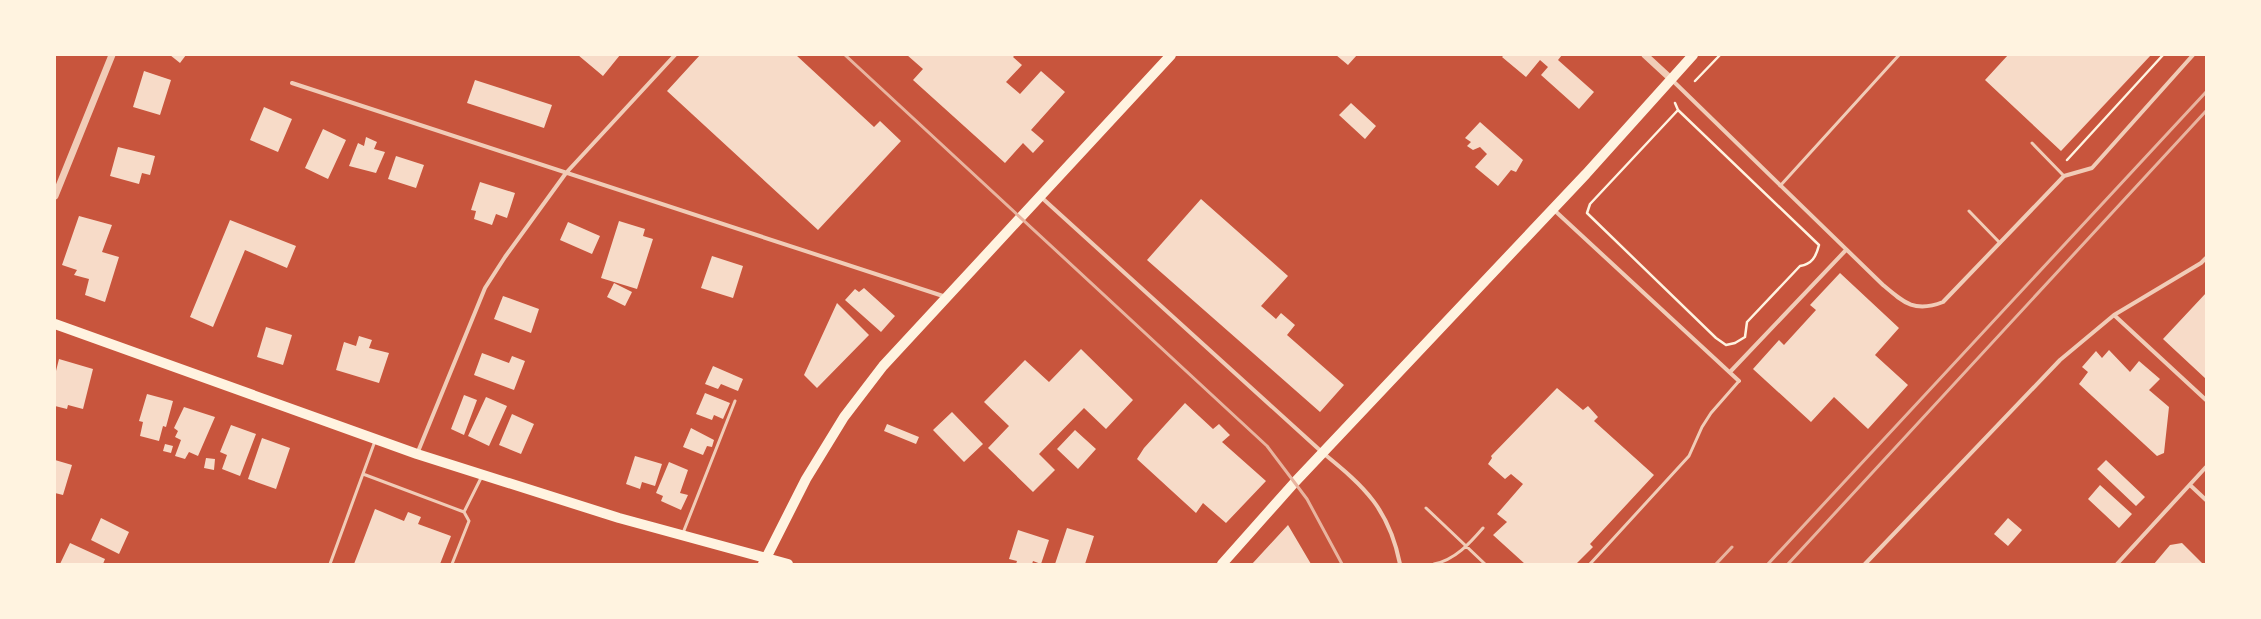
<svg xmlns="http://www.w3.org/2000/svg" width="2261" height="619" font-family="'DejaVu Sans',sans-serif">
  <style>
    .building { fill: #f7dbc8 }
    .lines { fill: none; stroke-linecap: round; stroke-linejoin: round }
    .path { stroke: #fff3e0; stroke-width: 2.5 }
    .service { stroke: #f1ccb7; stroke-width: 3 }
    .minor { stroke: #f1ccb7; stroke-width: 4 }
    .tertiary { stroke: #f1ccb7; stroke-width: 7 }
    .primary { stroke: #fff3e0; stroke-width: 10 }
    .rail { stroke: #e9b49f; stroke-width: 3 }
  </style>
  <rect width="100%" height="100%" fill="#c8553d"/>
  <!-- building -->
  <path class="building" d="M170,55h16l-6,8z
    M578,55h42l-17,21z
    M700,55h96l78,72 6,-6 21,20 -83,89 -151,-139z
    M907,55h108l-2,2 9,8 -16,17 14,12 21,-23 24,21 -34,38 13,11 -11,12 -10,-10 -18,20 -92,-83 10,-11z
    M1336,55h21l-9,10z
    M1504,55h58l-4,5 36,32 -15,17 -38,-34 7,-8 -8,-7 -14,17 -24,-20z
    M2008,55h143l-90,96 -76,-71z
    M144,71l27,9 -11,35 -27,-8z
    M475,80l77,25 -8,23 -77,-25z
    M1351,103l25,23 -11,13 -26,-24z
    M264,107l28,12 -14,33 -28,-12z
    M1480,122l43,38 -7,12 -5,-2 -13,16 -23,-19 12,-13 -7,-7 -7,3 -6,-4 4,-4 -6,-4z
    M323,129l23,11 -18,39 -23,-11z
    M366,137l11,5 -3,7 11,3 -9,21 -27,-7 9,-23 6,3z
    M118,147l37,9 -5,19 -8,-2 -3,11 -29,-8z
    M396,156l28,9 -8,23 -28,-9z
    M480,182l35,11 -8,25 -11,-4 -4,11 -18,-6 2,-8 -5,-1z
    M1201,199l87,77 -27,30 15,13 5,-6 14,12 -8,10 57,50 -24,27 -173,-152z
    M79,216l33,9 -10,27 17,5 -14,45 -20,-7 4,-16 -15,-4 3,-5 -15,-5z
    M230,220l66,26 -9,22 -42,-18 -32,77 -23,-10z
    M619,221l26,8 -2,7 10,3 -16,50 -36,-11z
    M568,222l32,14 -8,18 -32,-14z
    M712,256l31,10 -10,32 -32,-10z
    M1840,273l59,55 -24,27 33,30 -40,44 -34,-32 -23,25 -58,-53 26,-29 5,5 32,-35 -6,-5z
    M614,283l18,9 -7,14 -18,-9z
    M864,288l31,28 -14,16 -36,-32 10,-11 4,3z
    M2206,293v86l-43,-40z
    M503,296l36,13 -8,24 -37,-14z
    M837,303l32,32 -52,53 -13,-13z
    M266,327l26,8 -9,30 -26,-8z
    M359,336l13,4 -3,8 20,5 -10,30 -43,-13 8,-28 12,4z
    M1081,349l52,51 -27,29 -22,-21 -45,46 16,16 -22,22 -45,-44 21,-22 -25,-24 41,-42 24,22z
    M2109,350l21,22 9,-11 21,18 -11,11 20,17 -5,46 -7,3 -78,-72 9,-12 -6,-5 14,-16 6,7z
    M482,353l27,10 3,-7 13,5 -11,29 -40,-15z
    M59,359l34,10 -10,40 -15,-4 -1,4 -12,-3v-31z
    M713,366l30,13 -5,12 -17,-7 -3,5 -13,-5z
    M1557,388l26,22 5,-4 10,11 -4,4 60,54 -64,69 3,3 -17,17h-51l-32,-29 14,-13 -10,-8 26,-30 -12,-10 -6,5 -17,-15 4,-6 -1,-2z
    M705,393l25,10 -7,16 -9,-4 -2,5 -16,-6z
    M147,394l26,7 -7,26 -3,-1 -4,15 -19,-5 3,-14 -4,-1z
    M464,395l13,5 -13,35 -13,-6z
    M486,397l21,9 -18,40 -21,-10z
    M1185,403l28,26 6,-5 11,11 -8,7 44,39 -40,42 -23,-20 -7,10 -59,-54 7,-11z
    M184,407l31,10 -17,39 -9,-4 -4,7 -10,-3 6,-16 -6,-3 3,-6 -4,-3z
    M952,412l31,32 -19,18 -31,-32z
    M512,414l22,10 -13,30 -22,-9z
    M887,424l32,13 -3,7 -32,-13z
    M231,425l25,9 -16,42 -18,-7 5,-14 -7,-3z
    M691,428l23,12 -2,7 -5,-1 -4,9 -20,-8z
    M1075,430l21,19 -18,20 -21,-20z
    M262,438l28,10 -14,41 -28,-10z
    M165,444l8,2 -2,7 -8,-2z
    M635,456l27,8 -7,22 -13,-4 -2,7 -14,-5z
    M206,458l9,1 -1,11 -10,-2z
    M55,460l17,5 -9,30 -8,-2z
    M2106,460l39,37 -9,9 -39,-37z
    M669,462l19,8 -8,23 8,2 -7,15 -20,-9 2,-5 -7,-3z
    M2100,485l32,29 -13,14 -31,-29z
    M375,509l29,12 4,-9 13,5 -3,7 33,12 -11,28h-86z
    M101,518l28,14 -10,22 -28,-14z
    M2008,518l14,12 -14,16 -14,-12z
    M1288,525l23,39h-59z
    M1067,528l27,8 -9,28h-30z
    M1018,530l31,10 -8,24 -8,-3 -1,3h-16l1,-3 -8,-2z
    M70,543l35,16 -2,5h-43z
    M2182,543l21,21h-49l16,-19z"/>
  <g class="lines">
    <!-- path -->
    <path class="path" d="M1695,81l25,-26
      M1675,103l3,7 -88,94 -3,9 129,125 10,7 9,-2 10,-6 2,-15 53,-56c12,-2 16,-9 19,-21l-141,-135
      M2067,160l96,-105"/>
    <!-- service -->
    <path class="service" d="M2032,143l32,33
      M1780,186l119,-131
      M1969,211l31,32
      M363,474l101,38 5,9 -17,43
      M1426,508l59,56
      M464,512l18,-36
      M683,533l52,-132
      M330,564l45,-123
      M1434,564c21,-4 36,-21 49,-36
      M1590,564l99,-108 13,-29 9,-14 28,-32"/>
    <!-- minor -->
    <path class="minor" d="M1671,79l212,206c21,18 32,28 60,17l121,-126 28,-8 101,-113
      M292,83l654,214
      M1041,197l282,256c42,34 66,56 77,111
      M1553,209l186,172
      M2114,315l92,85
      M1730,372l116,-122
      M417,454l68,-166 20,-31 61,-84 109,-118
      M2190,485l16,15
      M1865,564l195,-204 54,-45 87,-52 5,-5
      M2117,564l89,-97"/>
    <!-- tertiary -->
    <path class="tertiary" d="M1645,55l26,24
      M55,196l57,-141"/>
    <!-- primary -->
    <path class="primary" d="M55,324l362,130 202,64 169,46
      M763,564l43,-85 38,-62 39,-51 288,-311
      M1222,564l73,-82 291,-308 107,-119"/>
    <!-- rail -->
    <path class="rail" d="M845,55l422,391 40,53 35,65
      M1716,564l16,-17
      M1768,564l438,-472
      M1788,564l418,-453"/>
  </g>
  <!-- border -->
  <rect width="2261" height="619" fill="none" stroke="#fff3e0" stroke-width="112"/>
</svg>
